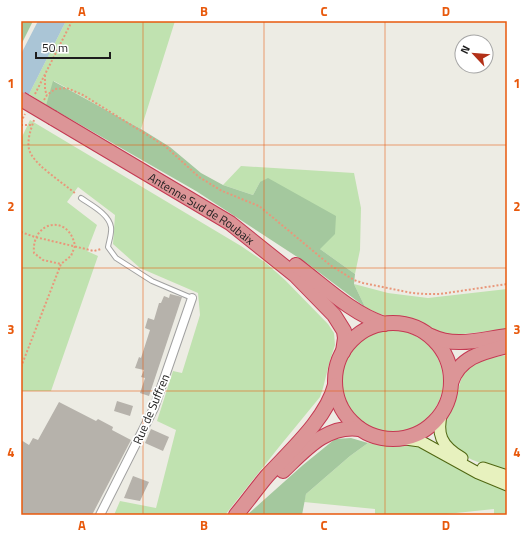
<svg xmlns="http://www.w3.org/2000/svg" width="528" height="536" font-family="'Titillium Web',sans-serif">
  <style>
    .grass { fill: #c0e2b0 }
    .forest { fill: #a4c89e }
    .water { fill: #aac5d6 }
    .building { fill: #b6b2ab }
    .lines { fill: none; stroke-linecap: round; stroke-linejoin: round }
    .lane-casing { stroke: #a1a1a1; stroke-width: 6 }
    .street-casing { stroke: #a1a1a1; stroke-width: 10 }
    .secondary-casing { stroke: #506712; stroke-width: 13 }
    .highway-casing { stroke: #c43952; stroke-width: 16 }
    .path { stroke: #e9977a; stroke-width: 2; stroke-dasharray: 2 2; stroke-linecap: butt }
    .lane { stroke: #fff; stroke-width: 4 }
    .street { stroke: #fff; stroke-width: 8 }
    .secondary { stroke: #e7f1be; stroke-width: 11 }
    .highway { stroke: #dc9597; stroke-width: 14 }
    .highway-bridge-casing { stroke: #c43952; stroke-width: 16; stroke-linecap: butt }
    .highway-bridge { stroke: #dc9597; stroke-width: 14 }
    .grid { fill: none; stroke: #e8590c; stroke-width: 1; stroke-opacity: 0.55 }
    .labels { text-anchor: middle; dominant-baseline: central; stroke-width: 3.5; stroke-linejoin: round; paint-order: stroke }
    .street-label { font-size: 12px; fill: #1d1d1d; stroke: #fff }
    .neatline { fill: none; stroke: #e8590c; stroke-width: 1.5 }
    .grid-label { font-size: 13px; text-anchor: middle; font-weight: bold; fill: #e8590c }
  </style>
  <rect width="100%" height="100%" fill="#edece4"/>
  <!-- grass -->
  <path class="grass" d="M66,21h109l-34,108 -87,-48 -8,24 -17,-11z
    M30,120l211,126 25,17 19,17 43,44 6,9 1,12 -5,15 -7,28 -3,9 -41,50 -54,68h-111l6,-14 36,7 20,-78 -19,-9 16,-50 9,2 18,-58 -2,-22 -58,-25 -27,-24 2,-29 -37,-28 -11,15 30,23 -10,26 11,5 -47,135h-30v-252z
    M241,166l113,7 7,35 -1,42 -5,24 -35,-25 -60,-67 -7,13 -30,-10z
    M354,284l34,9 40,5 79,-9v40l-61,7 -10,-1 -8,-8 -14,-6 -35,-7 -14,-7z
    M341 381a51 51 0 1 1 102 0a51 51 0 1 1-102 0Z
    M507,355v116c-22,-6 -52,-13 -61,-36 -1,-4 -2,-6 -2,-9 1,-10 8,-17 11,-25 3,-8 4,-17 7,-24 7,-17 30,-19 45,-22z
    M368,443l27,3 24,-1 88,43v27h-13v-6l-57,6h-62v-6l-71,-7 2,-8 44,-38z"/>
  <!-- forest -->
  <path class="forest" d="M21,21h12l-12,24z
    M53,81l88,48 29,18 31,26 22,12 30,10 7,-13 8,-4 68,38 -1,18 -15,15 35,25 -1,10 11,23 -57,-43 -112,-73 -150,-86z
    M351,438l17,5 -18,13 -44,38 -4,21h-55l56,-50 32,-26z"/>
  <!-- water -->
  <path class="water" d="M38,21h28l-45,89v-56z"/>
  <!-- building -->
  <path class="building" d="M170,294l12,3 -33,99 -9,-3 5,-15 -4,-1 3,-7 -9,-2 4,-11 2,1 9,-28 -5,-2 3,-10 6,2 5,-17h2l3,-7 5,2z
    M117,401l16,5 -3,10 -16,-5z
    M59,402l37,19 2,-2 15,8 -1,3 19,10 -39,75h-71v-75l8,5 4,-7 5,2z
    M151,429l18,8 -6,14 -18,-8z
    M133,476l16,6 -9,19 -16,-3z"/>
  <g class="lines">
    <defs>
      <path id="lane" d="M81,198c10,7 28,16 30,29 1,6 -2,14 -3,20l8,11 36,23 40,17"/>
      <path id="street" d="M100,515l54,-107 38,-110"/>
      <path id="secondary" d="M442,411c-6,23 -1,35 20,47
        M398,438l22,3 58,32 29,12
        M483,468l24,8"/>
      <g id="highway">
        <path id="s1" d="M53,118l177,105 65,52 39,40 10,16 1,7 -2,14"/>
        <path d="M296,265c28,21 55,48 88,59"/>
        <circle cx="393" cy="381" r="58"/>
        <path d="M431,336c24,12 51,3 76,0"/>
        <path d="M451,383c8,-26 32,-31 56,-37"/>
        <path d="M283,471c22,-21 44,-47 77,-42"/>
        <path d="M236,515c11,-13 20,-26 31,-39 23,-25 60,-58 68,-91"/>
      </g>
    </defs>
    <!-- lane casing -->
    <use href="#lane" class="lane-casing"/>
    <!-- street casing -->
    <use href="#street" class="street-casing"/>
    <!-- secondary casing -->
    <use href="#secondary" class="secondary-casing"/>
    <!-- highway casing -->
    <use href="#highway" class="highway-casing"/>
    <!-- path -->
    <path class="path" d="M45,75v15l2,5
      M35,94l37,-73
      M44,100l3,-5 8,-6 12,-1 16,7 82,51 34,31 23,14 37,15 71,59 24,15 9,3 49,10 13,1h15l67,-10
      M34,120c-3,9 -9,24 -3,34 7,13 32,29 45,40
      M21,122l4,-8
      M21,125h11
      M21,232l14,5 59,14 7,-2
      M21,367l40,-103 10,-8 4,-10c-6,-33 -44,-25 -41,7l9,7 18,4"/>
    <!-- lane -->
    <use href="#lane" class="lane"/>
    <!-- street -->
    <use href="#street" class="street"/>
    <!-- secondary -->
    <use href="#secondary" class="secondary"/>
    <!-- highway -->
    <use href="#highway" class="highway"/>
    <defs>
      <path id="highway-bridge" d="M21,99l32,19"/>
    </defs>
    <!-- highway-bridge casing -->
    <use href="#highway-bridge" class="highway-bridge-casing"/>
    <!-- highway-bridge -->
    <use href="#highway-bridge" class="highway-bridge"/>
  </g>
  <!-- grid -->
  <path class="grid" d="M143,21v494M264,21v494M385,21v494M21,145h486M21,268h486M21,391h486"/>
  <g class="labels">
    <!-- street labels -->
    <g class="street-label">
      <text stroke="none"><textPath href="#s1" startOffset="174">Antenne Sud de Roubaix</textPath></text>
      <text transform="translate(151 409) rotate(-67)">Rue de Suffren</text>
    </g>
  </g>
  <!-- border -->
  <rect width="528" height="536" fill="none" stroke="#ffffff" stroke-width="44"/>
  <!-- north arrow -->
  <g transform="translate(474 54) rotate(296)"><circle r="19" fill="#ffffff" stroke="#a5a5a5"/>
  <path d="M0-3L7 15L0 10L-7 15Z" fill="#b33118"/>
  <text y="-6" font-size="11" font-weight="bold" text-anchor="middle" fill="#1d1d1d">N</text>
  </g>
  <!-- scale -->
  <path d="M36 52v6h74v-6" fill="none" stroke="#1d1d1d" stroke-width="2"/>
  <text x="42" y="52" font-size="12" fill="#1d1d1d" stroke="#ffffff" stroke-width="3" paint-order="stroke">50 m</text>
  <rect x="22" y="22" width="484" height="492" class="neatline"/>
  <g class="grid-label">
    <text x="82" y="16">A</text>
    <text x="204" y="16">B</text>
    <text x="324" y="16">C</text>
    <text x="446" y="16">D</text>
    <text x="11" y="88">1</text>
    <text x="517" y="88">1</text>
    <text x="11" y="211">2</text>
    <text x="517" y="211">2</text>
    <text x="11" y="334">3</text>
    <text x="517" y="334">3</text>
    <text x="11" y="457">4</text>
    <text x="517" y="457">4</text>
    <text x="82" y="530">A</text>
    <text x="204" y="530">B</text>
    <text x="324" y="530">C</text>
    <text x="446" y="530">D</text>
  </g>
</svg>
